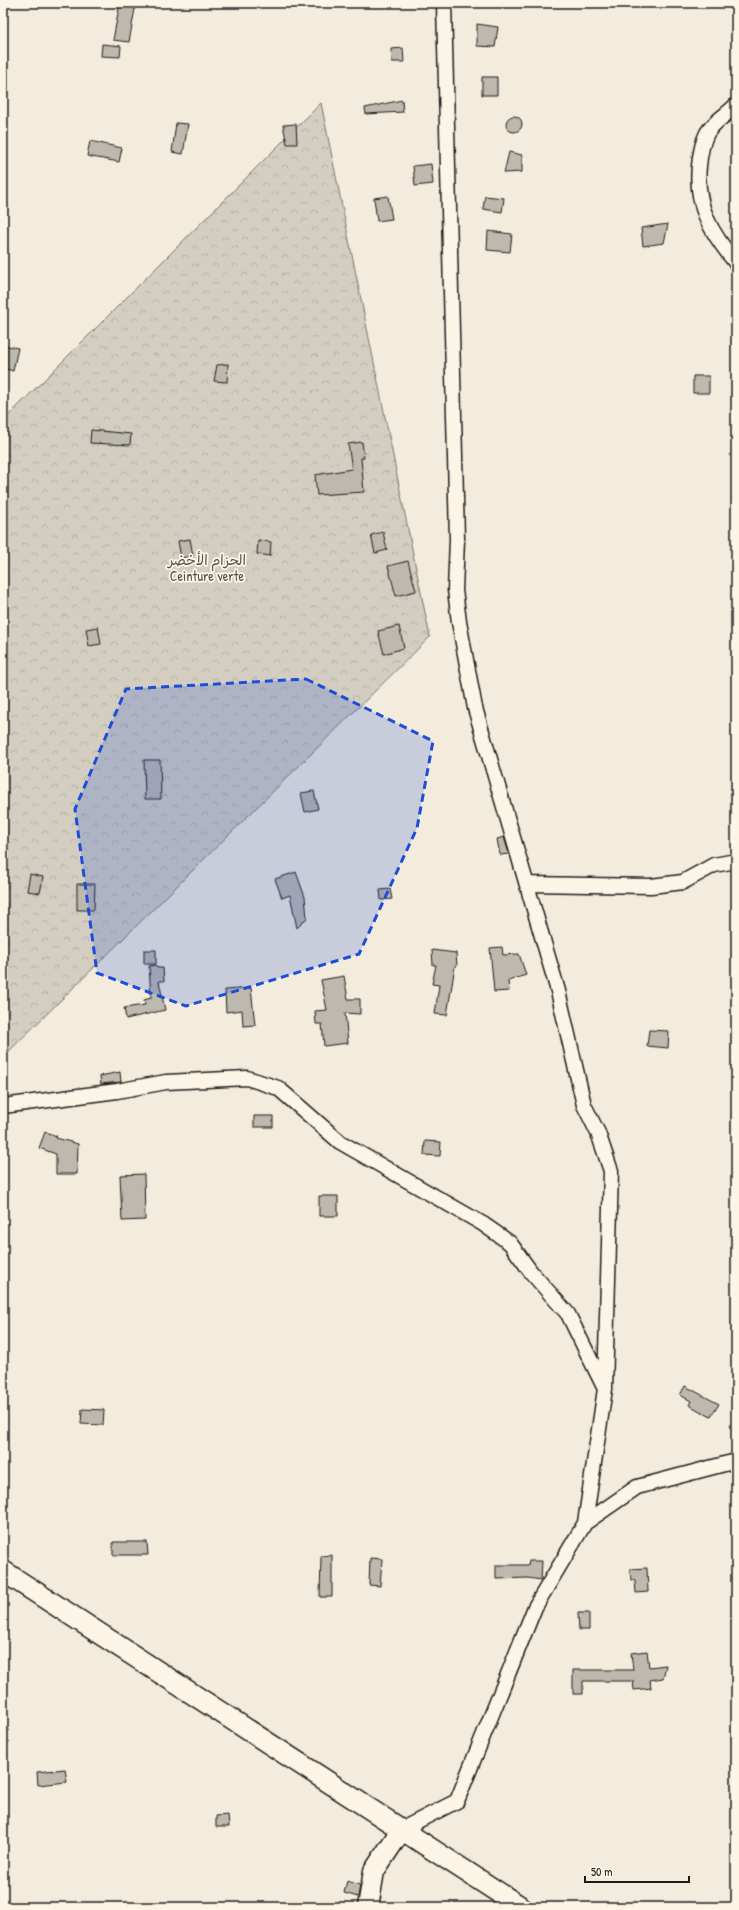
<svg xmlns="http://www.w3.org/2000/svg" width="739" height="1910" font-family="'Patrick Hand','Playpen Sans Arabic',sans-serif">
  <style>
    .forest { fill: url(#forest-crowns); stroke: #78756e }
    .building { fill: #beb9ae; stroke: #1c1c1c }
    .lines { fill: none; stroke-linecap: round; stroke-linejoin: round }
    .street-casing { stroke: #1c1c1c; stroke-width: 17 }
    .secondary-casing { stroke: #1c1c1c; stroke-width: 23 }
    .street { stroke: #fcf5e5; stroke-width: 14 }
    .secondary { stroke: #fcf5e5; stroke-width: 20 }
    .marked { fill: #1d4ed8; fill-opacity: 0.2; stroke: #1d4ed8; stroke-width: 3; stroke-dasharray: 8 5; stroke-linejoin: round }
    .labels { text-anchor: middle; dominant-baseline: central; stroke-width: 3.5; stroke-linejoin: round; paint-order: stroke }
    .park-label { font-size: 14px; fill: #53514e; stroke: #fcf5e5 }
  </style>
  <defs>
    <pattern id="forest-crowns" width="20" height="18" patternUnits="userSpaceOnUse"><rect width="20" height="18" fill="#d3cec1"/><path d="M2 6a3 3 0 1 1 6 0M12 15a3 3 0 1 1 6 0" fill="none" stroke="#b5b0a5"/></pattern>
  </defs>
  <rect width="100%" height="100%" fill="#f3ecdd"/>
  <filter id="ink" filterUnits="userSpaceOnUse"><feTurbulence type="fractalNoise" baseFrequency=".025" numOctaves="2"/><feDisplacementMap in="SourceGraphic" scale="8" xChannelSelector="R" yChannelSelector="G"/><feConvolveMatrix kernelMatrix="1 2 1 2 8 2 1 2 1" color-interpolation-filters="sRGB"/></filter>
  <g filter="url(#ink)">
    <!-- forest -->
    <path class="forest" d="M321,103l109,534 -427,420v-636z"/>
    <!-- building -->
    <path class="building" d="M120,3h16l-7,39 -16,-2z
      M477,24l21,3 -3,20 -18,-1z
      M102,44l19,2 -1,11 -19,-1z
      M403,48l1,14h-12l-1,-13z
      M482,77h15v18h-15z
      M402,100l1,12 -37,2 -1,-6z
      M506 124a8 8 0 1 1 16 0a8 8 0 1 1-16 0Z
      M176,123l12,1 -5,30 -11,-2z
      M296,124l1,20h-10l-4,-19z
      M90,141l32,7 -3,14 -32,-6z
      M509,152l13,3v17l-18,1z
      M431,164l2,20 -18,2 -2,-20z
      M388,196l4,23 -15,2 -3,-23z
      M485,196l19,2 -2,14 -19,-3z
      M668,224l-4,19 -21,3 -2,-18z
      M488,231l24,3 -2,18 -23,-2z
      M3,345l15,3 -5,23 -10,-3z
      M228,364l-1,18 -13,-1 3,-16z
      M693,376h16v17h-16z
      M91,430l40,4 -1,11 -40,-2z
      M362,442l2,16h-3l3,34 -47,3 -2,-20 37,-6 -4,-25z
      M383,532l4,18 -12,3 -4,-18z
      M190,539l3,17 -12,2 -3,-17z
      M258,540l13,2 -1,14 -13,-2z
      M408,561l8,30 -20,5 -8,-30z
      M399,626l5,22 -20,6 -6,-23z
      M98,627l3,17 -12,2 -3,-17z
      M144,760h16l1,39h-16z
      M314,791l4,18 -13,3 -4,-19z
      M504,837l5,17 -9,1 -3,-16z
      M296,872l9,25 2,21 -10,10 -7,-33 -8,3 -7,-19z
      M30,874l13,3 -3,16 -13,-2z
      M77,884h18l-1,26h-17z
      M390,889l2,10 -11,1 -1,-10z
      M502,947l1,8 16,-1 7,21 -18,6 1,10 -15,1 -4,-44z
      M144,950h12v14h-12z
      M432,950l24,3 1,13h-2l-8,49 -12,-1 4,-29 -7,-1 4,-19h-3z
      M156,965l1,3h6l1,13h-5l6,29 -39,9 -2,-11 21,-3 -1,-5 7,-2 -2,-32z
      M344,976l4,23h12v15l-15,-1 3,30 -24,3 -2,-22h-6l-1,-13 12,-1 -6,-30z
      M251,988l4,37 -12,1 -1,-16 -16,2 -1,-22z
      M649,1030l20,1 -1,17 -21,-2z
      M120,1072l1,10 -20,2 -1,-8z
      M254,1116h19v11h-19z
      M45,1132l12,4 -1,2 22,6 -1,30h-21v-20l-17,-6z
      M425,1141l16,1 -1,14 -16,-1z
      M144,1174l1,46 -23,1 -2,-46z
      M319,1196h19v20h-19z
      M685,1386l34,18 -8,13 -22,-12 2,-4 -11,-6z
      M82,1409l22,1 -1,15 -22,-1z
      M113,1542h34l1,13h-35z
      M332,1555v42h-12l1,-41z
      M370,1558l12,1 -2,27 -11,-1z
      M529,1561h13l-1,19 -13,-2 -32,1v-14h32z
      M647,1568l1,24 -12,1 -1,-12 -4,-1 -1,-11z
      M578,1613h11v17h-10z
      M647,1651l2,16 17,-2 -3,13 -13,2 1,8 -17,2 -1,-9h-50v13h-10v-24h60l-2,-17z
      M65,1769l2,13 -29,3 -1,-13z
      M228,1815l1,12h-13v-11z
      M347,1881l13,4 -2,12 -14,-4z"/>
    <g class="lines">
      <defs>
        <path id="street" d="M736,105c-9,10 -22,16 -29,28 -5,10 -7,22 -8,33 -4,40 12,67 37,97
          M527,884l124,2 32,-4 31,-17 22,-4
          M3,1106l114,-15 49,-9 81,-4 31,10 62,54 143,82 27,19 21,29 37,42 36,73
          M585,1523l52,-36 99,-26
          M402,1829l55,-28 78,-194 50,-84 20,-134 6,-218 -13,-38 -14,-28 -26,-114 -83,-283 -16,-86 -4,-32 2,-51 -13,-536"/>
        <path id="secondary" d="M3,1571l518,336
          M368,1907l6,-36 28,-42"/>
      </defs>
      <!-- street casing -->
      <use href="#street" class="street-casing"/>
      <!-- secondary casing -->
      <use href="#secondary" class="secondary-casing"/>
      <!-- street -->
      <use href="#street" class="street"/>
      <!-- secondary -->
      <use href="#secondary" class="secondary"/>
    </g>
  </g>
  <!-- marked area -->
  <path class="marked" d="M306,679l127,62 -16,87 -58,126 -173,52 -89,-33 -22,-164 51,-120z"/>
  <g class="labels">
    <!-- park labels -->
    <g class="park-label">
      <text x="207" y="559">الحزام الأخضر<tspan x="207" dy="16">Ceinture verte</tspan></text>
    </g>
  </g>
  <!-- margin -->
  <rect width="739" height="1910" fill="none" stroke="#fcf5e5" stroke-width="16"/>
  <rect x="8" y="8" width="723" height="1894" fill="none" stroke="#1c1c1c" stroke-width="1.5" filter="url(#ink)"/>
  <!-- scale -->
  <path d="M585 1876v6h104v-6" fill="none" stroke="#1c1c1c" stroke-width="2"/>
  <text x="591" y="1876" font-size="12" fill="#1c1c1c" stroke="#fcf5e5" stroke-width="3" paint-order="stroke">50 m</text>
</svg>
